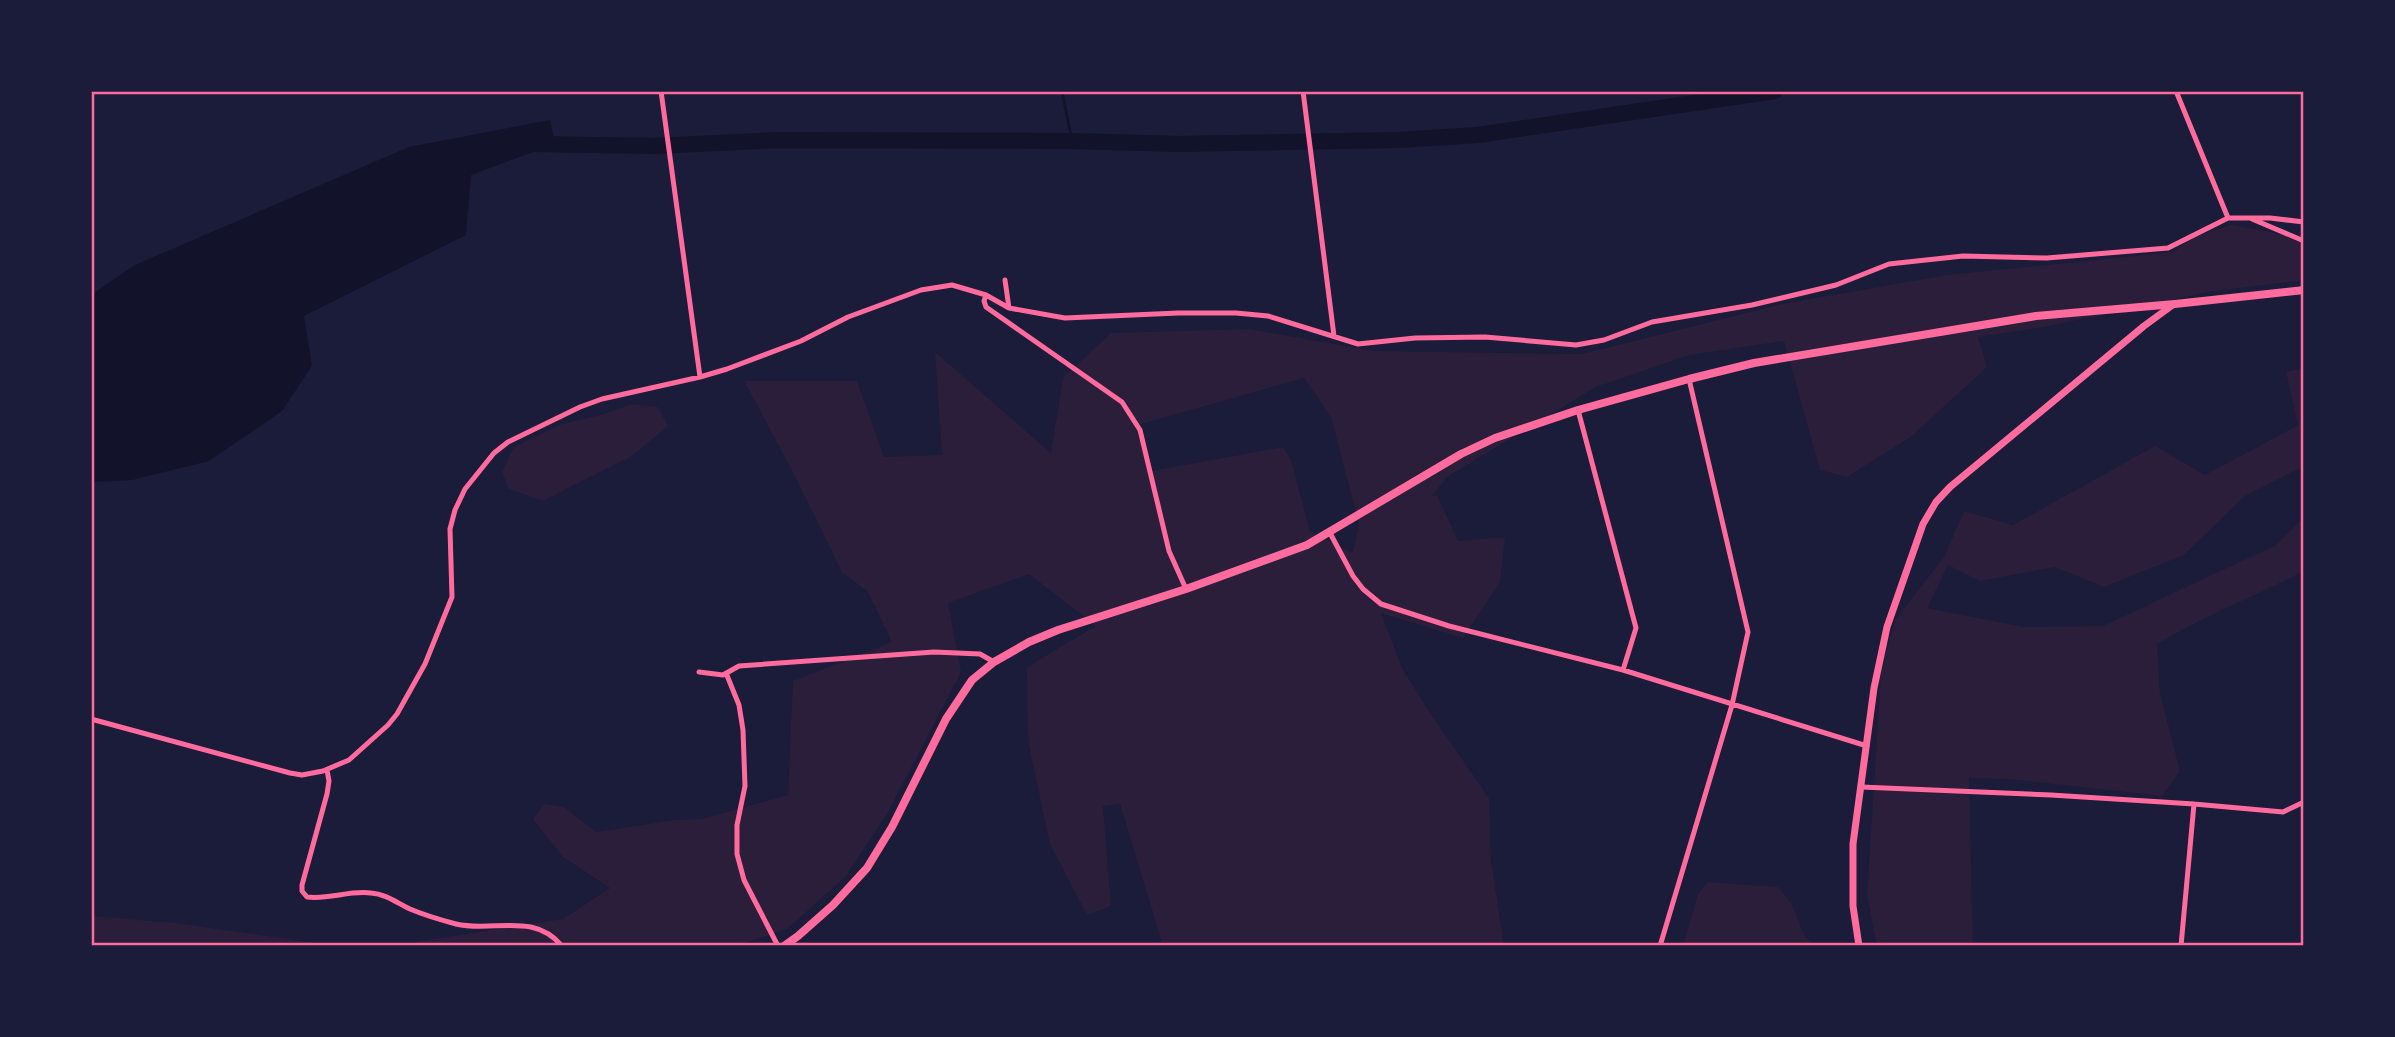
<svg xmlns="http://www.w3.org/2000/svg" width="2395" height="1037" font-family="Signika,sans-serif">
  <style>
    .green { fill: #2a1e3b; fill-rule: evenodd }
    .water { fill: #12122b }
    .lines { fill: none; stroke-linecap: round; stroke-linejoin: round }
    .stream { stroke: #12122b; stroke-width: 2.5 }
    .river { stroke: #12122b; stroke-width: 16 }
    .minor { stroke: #ff6b9d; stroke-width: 5 }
    .tertiary { stroke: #ff6b9d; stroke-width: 7 }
    .secondary { stroke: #ff6b9d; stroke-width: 8 }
    .neatline { fill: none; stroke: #ff6b9d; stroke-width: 2.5 }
  </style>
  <rect width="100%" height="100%" fill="#1b1b3a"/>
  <!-- green -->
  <path class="green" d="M2231,225l73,13v42l-96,12 -164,35 -66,10 9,30 -75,69 -65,41 -27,-7 -36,-129 -95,14 -93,32 -149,90 -15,19 5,-1 21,46 47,-4 -5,45 -37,56 -82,-25 21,55 26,42 61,88 2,62 13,86h-341l-43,-142 -17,2 8,100 -24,9 -37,-71 -22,-103 -1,-74 69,-41 -67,-52 -81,29 13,69 -73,140 -42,64 -59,53 -51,17h-346l173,-27 47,-31 -47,-31 -30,-38 11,-15 20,3 32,25 79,-12 27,-1 86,-24 5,-114 99,-39 -24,-50 -26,-20 -47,-96 -51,-95h113l27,76 58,-2 -7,-103 116,101 12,-75 48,-45 138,-4 124,22 209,3 200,-50 165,-29 227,-23 20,-15zM1304,378l27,39 28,107 -6,29 -43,-22 -19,-71 -8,-13 -131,24 -18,-45z
    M2304,368v98l-59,30 -61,59 -80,32 -49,-20 -75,14 -32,-16 -21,43 97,19 79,-1 173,-81 28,-28v54c-49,25 -100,45 -147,73l3,49 20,78 -18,25 -153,-17 -40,-1 4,168h-96l-10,-51 14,-222 14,-53 49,-63 20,-46 49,14 142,-79 50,29 93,-50 -12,-53z
    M632,404l26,3 10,19 -36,30 -89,45 -34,-12 -7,-17 12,-25 48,-23 39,-9z
    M1708,882l70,5 14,17 12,31 11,11h-132l15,-52z
    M91,916l84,7 162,23h-246z"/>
  <!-- water -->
  <path class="water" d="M550,120l5,24 -84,31 -5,60 -162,81 8,50 -30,45 -73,50 -77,19 -41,2v-187l44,-30 274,-118z"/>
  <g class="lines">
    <!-- stream -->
    <path class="stream" d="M1062,91l10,50"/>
    <!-- river -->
    <path class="river" d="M536,144l118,2 124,-6 294,1 108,3 218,-4 80,-5 297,-44"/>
    <!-- minor -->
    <path class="minor" d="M661,91l39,286
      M1303,91l31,245
      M2176,91l52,127
      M2252,219l52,22
      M1005,280l4,28
      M986,295l-2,6 2,6 136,95 18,28 29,121 17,38
      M1578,410l58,218 -13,42
      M1330,533l23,43 10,13 18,15 68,22 174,44 244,76
      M699,672l24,3 16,-9 195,-14 46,2 14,8
      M726,673l13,32 4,25 2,56 -8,39v29l7,26 34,66
      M91,719l199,54 12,2 21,-4 26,-11 39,-35 9,-11 28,-50 27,-67 -2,-68 5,-19 10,-21 29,-36 14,-11 72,-35 22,-8 98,-22 27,-8 74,-28 47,-24 73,-27 31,-5 34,10 23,13 56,10 113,-5h58l32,3 90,28 57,-6 70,-1 91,8 28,-5 48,-18 100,-17 84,-20 53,-21 74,-8 84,2 121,-10 60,-30h42l34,4
      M327,770l2,11 -2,13 -25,91v6l5,6c21,3 43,-7 64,-4 15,1 26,10 39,16 14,6 31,11 46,15 37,9 77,-13 106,22
      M1861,787l190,8 143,9 89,8 21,-10
      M1660,946l72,-241 16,-73 -59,-253
      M2181,946l13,-142"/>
    <!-- tertiary -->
    <path class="tertiary" d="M1859,946l-6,-40v-62l21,-156 13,-61 36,-103 13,-22 14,-15 194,-161 30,-22"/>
    <!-- secondary -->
    <path class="secondary" d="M784,946l14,-10 35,-31 34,-37 25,-41 54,-108 26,-39 22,-18 35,-20 29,-12 128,-41 121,-44 154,-91 34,-16 83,-28 111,-31 65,-16 282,-47 139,-12 129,-14"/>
  </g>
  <!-- border -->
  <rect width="2395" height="1037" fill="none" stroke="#1b1b3a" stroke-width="186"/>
  <rect x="93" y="93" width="2209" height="851" class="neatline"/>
</svg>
